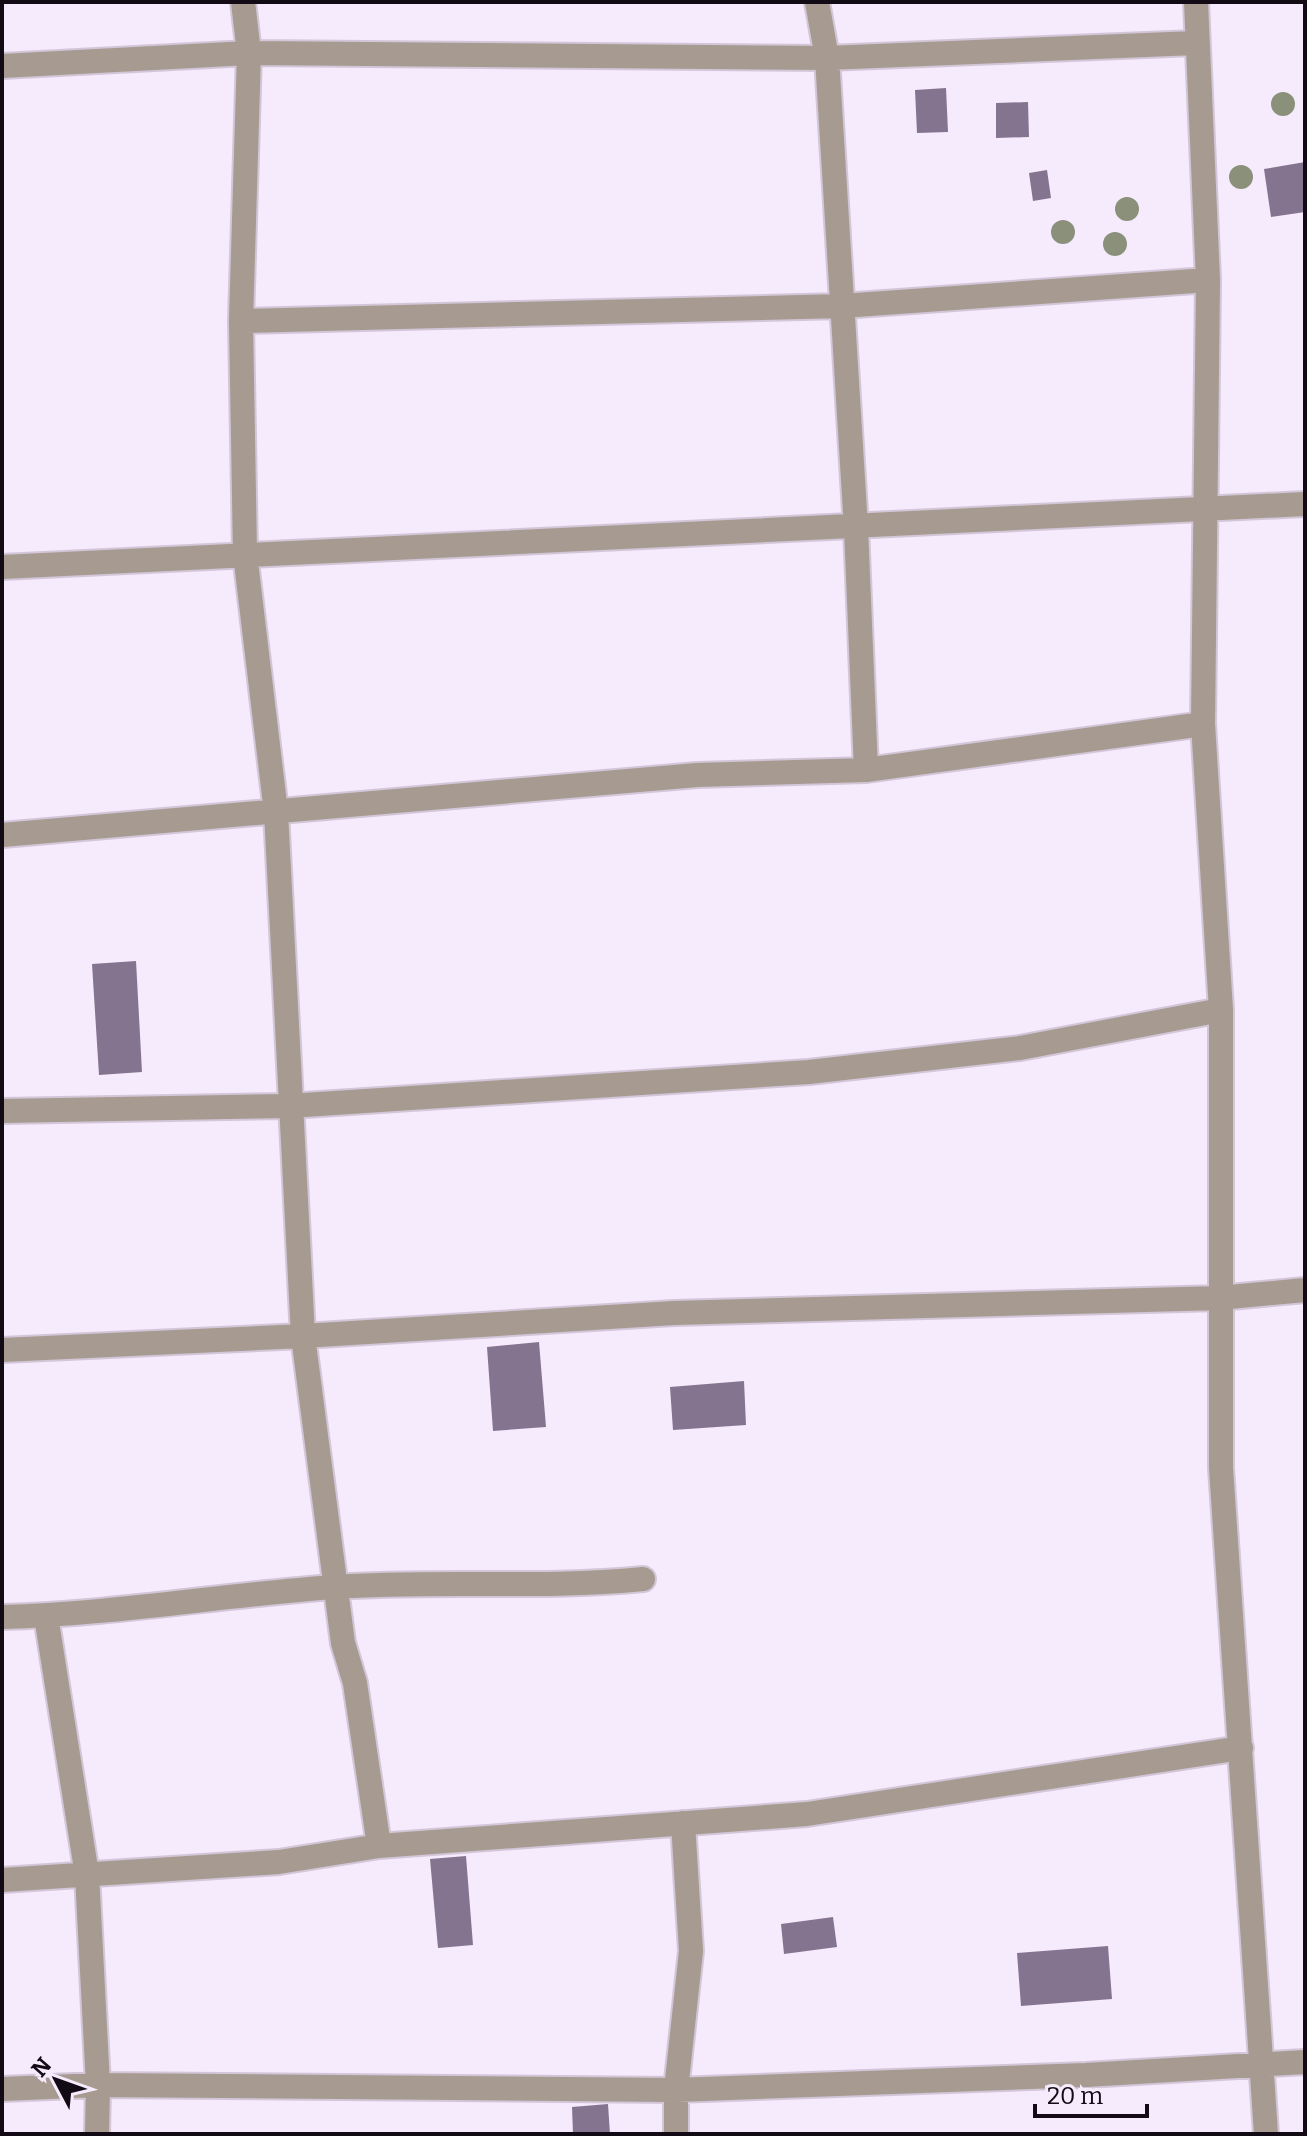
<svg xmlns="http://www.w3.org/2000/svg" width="1307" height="2136" font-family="Bitter,serif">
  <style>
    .building { fill: #847490 }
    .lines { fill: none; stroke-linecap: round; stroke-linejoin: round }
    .minor-casing { stroke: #d2c6d8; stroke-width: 28 }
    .minor { stroke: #a79a90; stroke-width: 24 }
    .tree { fill: #8b907b }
  </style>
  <rect width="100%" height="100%" fill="#f6eafd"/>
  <!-- building -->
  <path class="building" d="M946,88l2,44 -31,1 -2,-43z
    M1028,102l1,35 -33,1v-35z
    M1305,162v50l-34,5 -7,-48z
    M1047,170l4,28 -18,3 -4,-28z
    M136,961l6,111 -43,3 -7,-111z
    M539,1342l7,85 -53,4 -6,-84z
    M744,1381l2,44 -73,5 -3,-43z
    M466,1856l7,89 -35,3 -8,-89z
    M833,1917l4,30 -53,7 -3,-30z
    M1108,1946l4,53 -91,7 -4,-53z
    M608,2104l2,30h-37l-1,-27z"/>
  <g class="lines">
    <defs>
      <path id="minor" d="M243,2l6,51 -8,268 4,233 31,258 27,524 40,307 12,40 24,163
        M817,2l10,56 29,470 10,242
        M1196,2l12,278 -5,444 18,286v458l45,666
        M2,66l247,-13 578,5 368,-15
        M241,321l601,-15 366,-26
        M2,567l1303,-63
        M2,835l695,-60 169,-5 337,-46
        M2,1111l287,-5 520,-34 211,-24 201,-38
        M2,1350l301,-14 371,-23 545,-15 86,-8
        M46,1616l41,259 11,210 -1,49
        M2,1617c111,-3 221,-22 332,-30 103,-7 206,2 309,-8
        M2,1880l277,-18 100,-16 428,-32 434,-66
        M2,2089l96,-4 578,5 410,-15 219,-13
        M676,2134v-44l15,-139 -8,-128"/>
    </defs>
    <!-- minor casing -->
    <use href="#minor" class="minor-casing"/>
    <!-- minor -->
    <use href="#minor" class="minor"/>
  </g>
  <!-- trees -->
  <g class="tree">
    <circle cx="1283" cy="104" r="12"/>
    <circle cx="1241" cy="177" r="12"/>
    <circle cx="1127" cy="209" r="12"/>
    <circle cx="1063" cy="232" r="12"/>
    <circle cx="1115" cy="244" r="12"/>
  </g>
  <!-- border -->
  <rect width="1307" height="2136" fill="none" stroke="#120b16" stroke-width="8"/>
  <!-- north arrow -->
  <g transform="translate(56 2080) rotate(311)" stroke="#f6eafd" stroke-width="6" paint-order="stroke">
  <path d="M0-6L14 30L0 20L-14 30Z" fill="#120b16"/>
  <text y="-12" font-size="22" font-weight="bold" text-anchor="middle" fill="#120b16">N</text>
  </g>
  <!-- scale -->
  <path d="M1035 2104v12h112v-12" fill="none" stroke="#120b16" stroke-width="4"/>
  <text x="1047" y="2104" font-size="24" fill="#120b16" stroke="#f6eafd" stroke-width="6" paint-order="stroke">20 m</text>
</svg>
